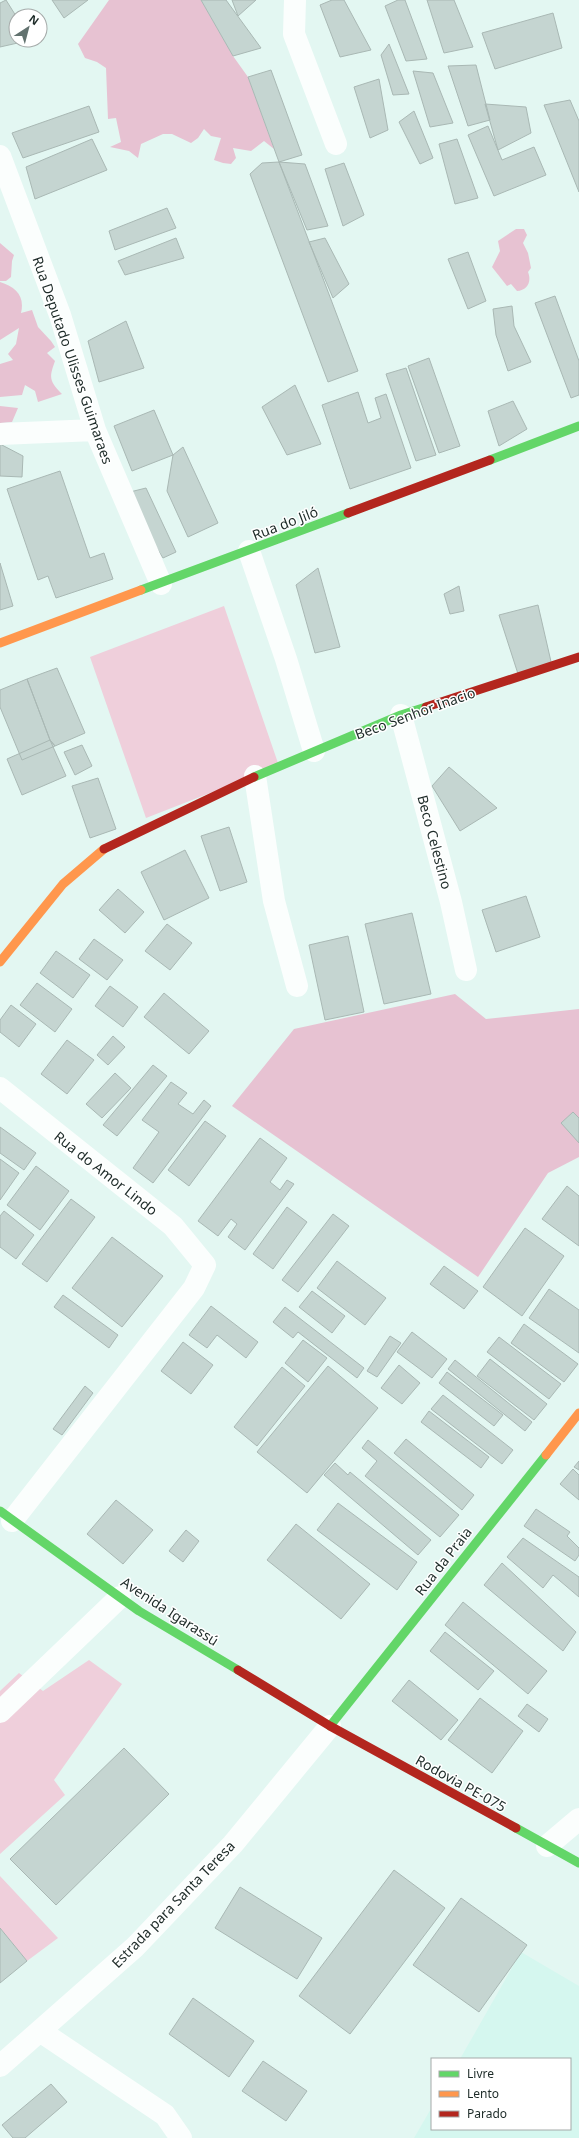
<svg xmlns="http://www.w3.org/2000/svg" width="579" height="2138" font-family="'Noto Sans',sans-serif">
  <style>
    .built { fill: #d5f7ef }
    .green { fill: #efcfdb }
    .forest { fill: #e7c2d2 }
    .building { fill: #c5d5d1; stroke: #a9b8b4 }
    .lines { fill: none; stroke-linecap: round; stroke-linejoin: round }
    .street { stroke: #fbfefd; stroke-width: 22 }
    .fast { stroke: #63d668; stroke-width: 9 }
    .slow { stroke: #ff974d; stroke-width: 9 }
    .jam { stroke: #b3261e; stroke-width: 9 }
    .labels { text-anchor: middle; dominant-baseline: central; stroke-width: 3; stroke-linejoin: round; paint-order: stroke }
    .street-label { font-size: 14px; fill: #1d2b28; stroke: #fff }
  </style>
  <rect width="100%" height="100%" fill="#e3f7f2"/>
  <!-- built -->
  <path class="built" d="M521,1952l58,34v152h-165l18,-31v22h138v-70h-110z"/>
  <!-- green -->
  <path class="green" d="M224,606l55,160 -133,52 -56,-161z
    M89,1660l33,24 -68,96 11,15 -65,59v-163l19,-18 24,18z
    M0,1876l58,62 -31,23 -27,-33z"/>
  <!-- forest -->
  <path class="forest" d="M109,0h92l32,56 15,21 26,72 -10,-8 -13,10 -18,-3 3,10 -5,6 -8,-1 -9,-3 7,-22 -10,-2 -7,-7 -6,9 -7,5 -19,-9h-9l-22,10 -3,14 -9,-7 -19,-4 11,-5 -5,-24 -8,1 -2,-51 -9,-6 -12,-4 -7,-14z
    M516,229h8l3,6 -4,8 5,10 3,15 -3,4c4,10 -1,18 -11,19l-6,-7 -4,2 -15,-19 8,-16 -2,-10z
    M0,243l14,12 -2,6 -1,16 -5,4h-6z
    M0,282c16,5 25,14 21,31l11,-3 6,17 13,14 4,6 -8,6 8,8c-6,17 -6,20 7,33l-24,8 -3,-11 -10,-6 -3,10 -22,2v-33l13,-4 -5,-6 8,-10 3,-16 -19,12z
    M0,406l18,2 -6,14 -12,1z
    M455,994l31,25 93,-10v148l-31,16 -70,104 -246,-171 62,-77z"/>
  <!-- building -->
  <path class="building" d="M6,0l10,16v24h15l-31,7v-44z
    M52,0h36l-24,18z
    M201,0h25l35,48 -28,8z
    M232,0h24l-18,16z
    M332,0h12l27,50 -31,7 -20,-52z
    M398,0h7l22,59 -21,2 -21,-55z
    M427,0h27l19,47 -29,6z
    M553,13l9,35 -67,21 -13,-36z
    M389,44l20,50 -16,1 -12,-40z
    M476,65l14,55 -22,6 -20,-60z
    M271,70l31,85 -23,7 -31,-85z
    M413,71l20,2 20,50 -23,4z
    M379,79l9,51 -18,8 -16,-51z
    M570,100l9,21v71l-35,-87z
    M485,104l41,3 5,26 -33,17z
    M89,106l10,26 -76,26 -11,-25z
    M414,111l19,47 -13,6 -21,-42z
    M488,126l14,34 32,-13 12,28 -52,21 -26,-61z
    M92,139l15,31 -72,29 -9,-32z
    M457,139l21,59 -23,6 -16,-60z
    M279,162l26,2 23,62 -21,4z
    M279,162l79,209 -30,11 -78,-208 12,-11z
    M344,163l20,52 -21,11 -18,-57z
    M167,208l9,20 -61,22 -6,-19z
    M176,238l8,20 -59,17 -7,-14z
    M325,238l24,46 -16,14 -24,-56z
    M468,252l18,49 -18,8 -20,-50z
    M555,296l24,65v34l-8,3 -36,-95z
    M512,306l2,20 17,36 -23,9 -12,-36 -3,-26z
    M126,321l18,47 -45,14 -11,-41z
    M429,358l31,88 -21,7 -31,-87z
    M406,368l30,87 -20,6 -30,-87z
    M295,385l26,59 -34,11 -25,-48z
    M358,392l10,31 13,-5 -6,-20 11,-4 25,74 -61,21 -28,-84z
    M513,401l14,28 -28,17 -11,-35z
    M154,410l19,45 -41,16 -18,-45z
    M0,444l23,12 -1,21 -22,-1z
    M183,447l35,76 -30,14 -21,-46 6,-36z
    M60,471l30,87 14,-5 9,26 -57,19 -8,-22 -10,4 -31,-91z
    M146,488l30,64 -13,6 -41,-64z
    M0,563l13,43 -13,4z
    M318,568l22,79 -25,6 -19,-68z
    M459,586l5,25 -14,3 -6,-20z
    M538,605l14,61 -33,11 -20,-62z
    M57,668l28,65 -30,13 -5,-6 -23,-61z
    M27,679l23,61 5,6 -33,14 -22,-53v-17z
    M50,740l16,36 -44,19 -15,-36z
    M82,745l10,21 -17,9 -11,-23z
    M449,767l48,41 -37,23 -28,-45z
    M98,778l18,51 -26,9 -18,-52z
    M229,827l18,55 -27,9 -19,-55z
    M185,850l24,48 -45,22 -23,-48z
    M118,889l26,23 -19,21 -26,-23z
    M526,896l14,41 -44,15 -14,-42z
    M412,913l19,81 -47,10 -19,-80z
    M167,924l25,19 -22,27 -25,-19z
    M348,936l16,76 -39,8 -16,-75z
    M94,939l29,21 -16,20 -28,-21z
    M56,951l34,24 -17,23 -33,-25z
    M37,983l35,26 -17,23 -35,-27z
    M110,986l28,21 -15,20 -28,-21z
    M164,993l45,38 -20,23 -45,-37z
    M11,1005l25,19 -17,23 -19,-15v-12z
    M113,1036l12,11 -17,18 -11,-10z
    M67,1040l27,20 -27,34 -26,-20z
    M153,1065l14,11 -50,60 -14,-11z
    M115,1073l16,15 -29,30 -16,-14z
    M171,1082l16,11 -9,11 15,10 11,-14 7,6 -58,77 -20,-15 26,-36 -17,-12z
    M573,1112l6,6v25l-18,-20z
    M205,1121l21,15 -37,50 -21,-16z
    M0,1127l36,26 -12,17 -24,-17z
    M260,1138l27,20 -17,24 10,8 7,-10 7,4 -49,66 -17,-13 9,-13 -6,-5 -13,17 -20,-15z
    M0,1159l19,14 -19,27z
    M36,1166l33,25 -29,39 -33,-25z
    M567,1186l12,10v50l-37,-27z
    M71,1199l24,18 -48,65 -25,-18z
    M287,1207l20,15 -34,47 -20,-15z
    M4,1211l30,24 -18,24 -16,-12v-31z
    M333,1214l16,12 -51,66 -16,-12z
    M525,1228l39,28 -42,60 -39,-29z
    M112,1237l51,39 -41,51 -50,-39z
    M337,1261l49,37 -21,27 -48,-37z
    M444,1266l34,25 -14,18 -34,-25z
    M549,1289l30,21v43l-50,-35z
    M312,1291l33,25 -13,17 -33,-26z
    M63,1295l55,40 -9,13 -55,-41z
    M211,1306l47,36 -12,16 -29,-23 -10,13 -18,-13z
    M285,1307l79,61 -7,10 -59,-46 -5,6 -20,-16z
    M524,1324l54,40 -14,18 -53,-39z
    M412,1332l35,27 -15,19 -35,-26z
    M390,1336l11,7 -24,34 -10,-6z
    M499,1337l62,47 -12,15 -62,-47z
    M303,1340l24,18 -19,24 -23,-19z
    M183,1342l30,23 -22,29 -30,-23z
    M490,1359l57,45 -13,16 -57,-44z
    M455,1360l77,62 -7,9 -77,-62z
    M399,1365l21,18 -18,21 -21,-16z
    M328,1366l50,42 -71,85 -50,-41z
    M282,1367l23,19 -48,60 -23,-19z
    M447,1372l56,43 -9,11 -55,-43z
    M85,1386l8,7 -31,42 -9,-6z
    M443,1395l70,55 -11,14 -71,-55z
    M429,1411l60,46 -8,11 -60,-46z
    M406,1439l68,56 -12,15 -68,-57z
    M368,1440l91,75 -19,22 -75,-61 12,-15 -15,-13z
    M579,1461v9l-5,-3z
    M335,1463l13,12 2,-3 81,68 -13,15 -94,-80z
    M573,1469l6,6v25l-19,-16z
    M116,1500l37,30 -30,34 -36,-30z
    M338,1503l79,59 -20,28 -80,-60z
    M536,1509l34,23 -3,4 12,12v7l-4,6 -51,-35z
    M296,1524l74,60 -29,35 -74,-59z
    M186,1530l13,11 -16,21 -14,-11z
    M523,1538l56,39v20l-26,-22 -10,13 -36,-31z
    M502,1563l74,69 -13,19 -79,-66z
    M463,1602l84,69 -19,23 -83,-69z
    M445,1632l49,39 -16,19 -48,-39z
    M409,1680l49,40 -17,20 -49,-39z
    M480,1698l43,33 -31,42 -44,-33z
    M527,1704l21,15 -9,13 -21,-16z
    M124,1748l45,46 -113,111 -46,-46z
    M394,1870l51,38 -95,126 -51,-38z
    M240,1887l82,51 -25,41 -82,-51z
    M461,1898l66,47 -48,67 -66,-47z
    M0,1928l27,33 -27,22z
    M193,1998l61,43 -25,36 -60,-43z
    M263,2061l44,30 -21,30 -44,-30z
    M51,2084l16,18 -42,36h-12l-11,-13z"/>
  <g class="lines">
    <!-- street -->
    <path class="street" d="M295,0l-1,34 42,110
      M0,156l60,159 35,115 66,154
      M0,434l95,-4
      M249,551l37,108 28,92
      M401,715l50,187 15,68
      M255,776l19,125 23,85
      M0,1088l173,138 32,39 -11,23 -182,233
      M0,1712l120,-115
      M547,1846l32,-27
      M40,2031l125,84 16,23
      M0,2066l135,-119 98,-103 97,-118"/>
    <!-- fast -->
    <path class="fast" d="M490,460l89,-34
      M141,590l207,-77
      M254,777l147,-62 25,-8
      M0,1511l139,100 99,59
      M330,1726l216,-271
      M516,1828l63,35"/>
    <!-- slow -->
    <path class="slow" d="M0,643l141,-53
      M0,962l63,-78 41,-35
      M546,1455l33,-42"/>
    <!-- jam -->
    <path class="jam" d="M348,513l142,-53
      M426,707l153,-50
      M104,849l150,-72
      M238,1670l92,56 186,102"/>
  </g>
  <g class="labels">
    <!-- street labels -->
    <g class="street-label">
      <text transform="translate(73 360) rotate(71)">Rua Deputado Ulisses Guimaraes</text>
      <text transform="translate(285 523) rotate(-21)">Rua do Jiló</text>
      <text transform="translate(415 713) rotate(-20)">Beco Senhor Inacio</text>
      <text transform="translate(435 842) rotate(75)">Beco Celestino</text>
      <text transform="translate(106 1173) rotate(38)">Rua do Amor Lindo</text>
      <text transform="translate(443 1561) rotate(-52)">Rua da Praia</text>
      <text transform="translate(170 1611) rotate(33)">Avenida Igarassú</text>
      <text transform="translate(461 1783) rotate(29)">Rodovia PE-075</text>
      <text transform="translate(173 1904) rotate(-46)">Estrada para Santa Teresa</text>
    </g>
  </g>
  <!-- legend -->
  <rect x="431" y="2058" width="140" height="72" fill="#ffffff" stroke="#a5aaa9"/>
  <rect x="439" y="2071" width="20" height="6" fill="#63d668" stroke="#a5aaa9"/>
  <text x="467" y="2078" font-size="12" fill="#1d2b28">Livre</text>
  <rect x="439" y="2091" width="20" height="6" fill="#ff974d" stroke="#a5aaa9"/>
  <text x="467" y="2098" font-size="12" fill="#1d2b28">Lento</text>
  <rect x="439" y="2111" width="20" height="6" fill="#b3261e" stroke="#a5aaa9"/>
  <text x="467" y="2118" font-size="12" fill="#1d2b28">Parado</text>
  <!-- north arrow -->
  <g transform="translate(28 28) rotate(36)"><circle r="19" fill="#ffffff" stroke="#a5aaa9"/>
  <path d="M0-3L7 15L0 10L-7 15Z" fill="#62726f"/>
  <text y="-6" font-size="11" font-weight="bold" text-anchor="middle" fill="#1d2b28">N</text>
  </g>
</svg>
